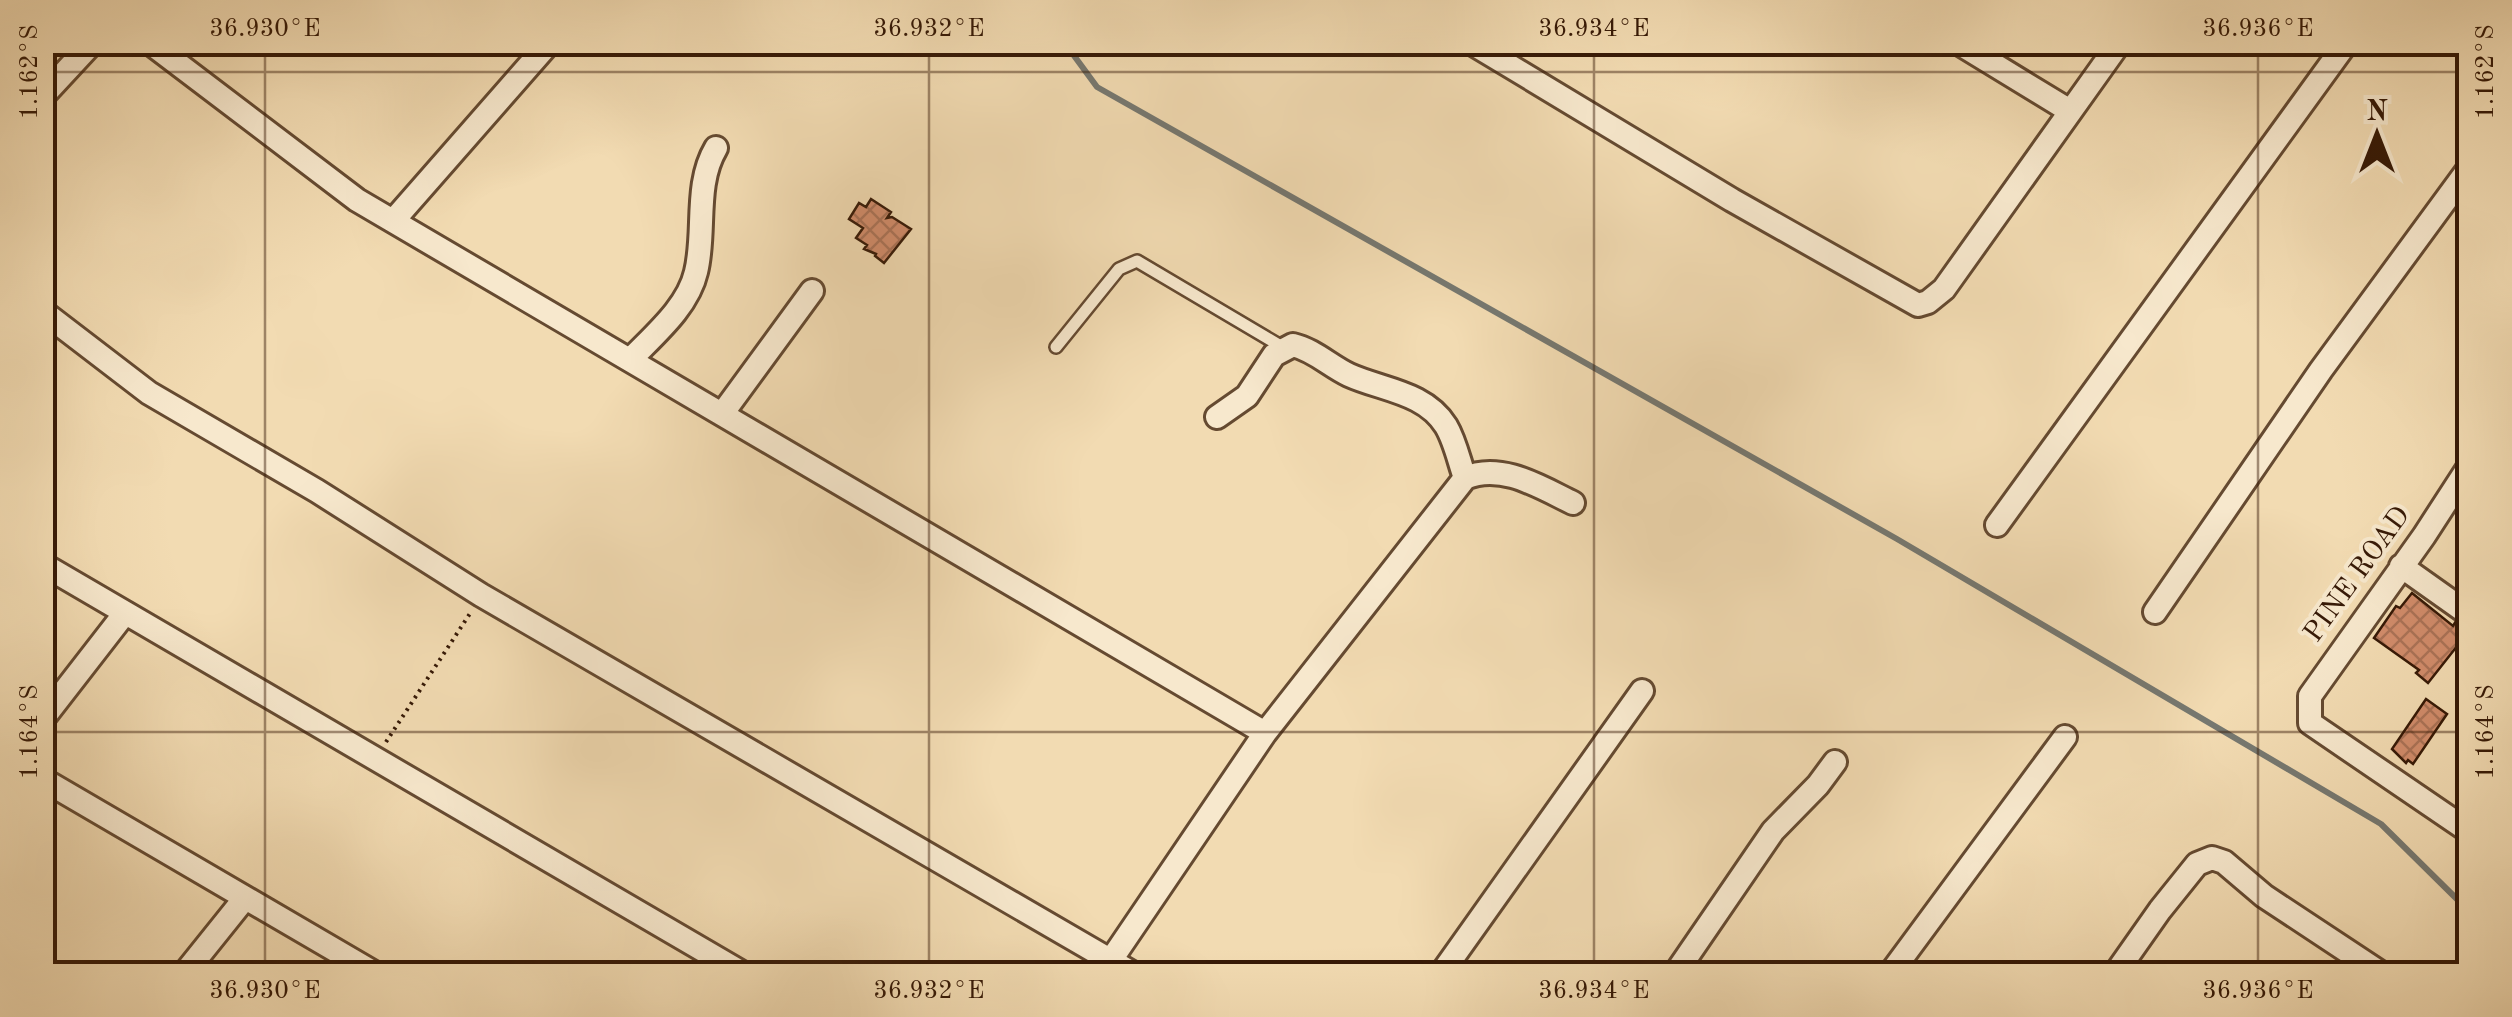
<svg xmlns="http://www.w3.org/2000/svg" width="2512" height="1017" font-family="'Old Standard TT',serif">
  <style>
    .lines { fill: none; stroke-linecap: round; stroke-linejoin: round }
    .stream { stroke: #767870; stroke-width: 6 }
    .building { fill: url(#building-cross-hatch); stroke: #361906; stroke-width: 2.5 }
    .lane-casing { stroke: #654a31; stroke-width: 16 }
    .street-casing { stroke: #654a31; stroke-width: 28 }
    .path { stroke: #361906; stroke-width: 4; stroke-dasharray: 2.5 5; stroke-linecap: butt }
    .lane { stroke: #f7e8cd; stroke-width: 11 }
    .street { stroke: #f7e8cd; stroke-width: 22 }
    .ticks { fill: none; stroke: #361906; stroke-width: 2.5; stroke-opacity: 0.45 }
    .labels { text-anchor: middle; dominant-baseline: central; stroke-width: 8; stroke-linejoin: round; paint-order: stroke }
    .street-label { font-size: 28px; fill: #361906; stroke: #f7e8cd }
    .neatline { fill: none; stroke: #361906; stroke-width: 4 }
    .ticks-label { font-size: 25px; text-anchor: middle; fill: #361906 }
  </style>
  <defs>
    <pattern id="building-cross-hatch" width="8" height="8" patternUnits="userSpaceOnUse" patternTransform="scale(2.5)"><rect width="8" height="8" fill="#d18c6b"/><path d="M0 0l8 8M0 8l8-8" fill="none" stroke="#aa7256"/></pattern>
  </defs>
  <rect width="100%" height="100%" fill="#f2dbb2"/>
  <filter id="stains"><feTurbulence type="fractalNoise" baseFrequency=".002" numOctaves="4"/><feColorMatrix values="0 0 0 0 .2 0 0 0 0 .09 0 0 0 0 .02 0 0 0 .5 -.17"/></filter>
  <radialGradient id="worn" r=".72"><stop offset=".6" stop-color="#630" stop-opacity="0"/><stop offset="1" stop-color="#630" stop-opacity=".3"/></radialGradient>
  <g class="lines">
    <!-- stream -->
    <path class="stream" d="M1064,42l33,45 800,452 484,285 89,88"/>
  </g>
  <!-- building -->
  <path class="building" d="M871,199l20,13 -4,6 5,-1 19,12 -27,34 -9,-7 1,-2 -12,-5 3,-4 -11,-7 7,-10 -14,-9 10,-16 7,4z
    M2412,593l41,33 3,-5 13,10 -41,52 -12,-10 3,-3 -45,-32 22,-32 4,2z
    M2426,699l21,15 -34,50 -5,-4 -2,3 -14,-14z"/>
  <g class="lines">
    <defs>
      <path id="lane" d="M1056,347l63,-78 18,-8 147,87"/>
      <path id="street" d="M149,42l208,158 908,533 -154,227
        M1470,42l262,158 186,105 10,-3 16,-13 176,-247
        M1957,42l113,69
        M42,97l51,-55
        M393,221l156,-178
        M42,311l107,82 168,98 164,104 653,379
        M630,360c24,-25 58,-53 66,-88 10,-40 -2,-87 20,-124
        M722,414l90,-123
        M1217,417l30,-21 27,-41 19,-10c21,5 37,21 56,30 33,15 76,17 97,51 9,15 13,35 19,52
        M2470,465l-46,71 -114,160v27l160,109
        M1997,525l350,-483
        M42,564l702,410
        M2401,566l69,49
        M2155,612l166,-242 149,-203
        M42,720l83,-107
        M1265,733l200,-255c36,-16 75,9 108,25
        M42,779l334,195
        M184,974l61,-76
        M1441,974l201,-283
        M1675,974l98,-143 45,-46 17,-23
        M1890,974l175,-237
        M2115,974l45,-64 37,-46 15,-6 12,4 40,34 118,78"/>
    </defs>
    <!-- lane casing -->
    <use href="#lane" class="lane-casing"/>
    <!-- street casing -->
    <use href="#street" class="street-casing"/>
    <!-- path -->
    <path class="path" d="M386,742l85,-130"/>
    <!-- lane -->
    <use href="#lane" class="lane"/>
    <!-- street -->
    <use href="#street" class="street"/>
  </g>
  <!-- ticks -->
  <path class="ticks" d="M265,42v932M929,42v932M1594,42v932M2258,42v932M42,72h2428M42,732h2428"/>
  <g class="labels">
    <!-- street labels -->
    <g class="street-label">
      <text transform="translate(2358 575) rotate(-54)">PINE ROAD</text>
    </g>
  </g>
  <!-- margin -->
  <rect width="2512" height="1017" fill="none" stroke="#f2dbb2" stroke-width="110"/>
  <!-- north arrow -->
  <g transform="translate(2377 135)" stroke="#f7e8cd" stroke-width="8" paint-order="stroke">
  <path d="M0-8L18 38L0 25L-18 38Z" fill="#361906"/>
  <text y="-15" font-size="28" font-weight="bold" text-anchor="middle" fill="#361906">N</text>
  </g>
  <rect x="55" y="55" width="2402" height="907" class="neatline"/>
  <g class="ticks-label">
    <text x="265" y="36">36.930°E</text>
    <text x="929" y="36">36.932°E</text>
    <text x="1594" y="36">36.934°E</text>
    <text x="2258" y="36">36.936°E</text>
    <text transform="translate(28 72) rotate(-90)" y="9">1.162°S</text>
    <text transform="translate(2484 72) rotate(-90)" y="9">1.162°S</text>
    <text transform="translate(28 732) rotate(-90)" y="9">1.164°S</text>
    <text transform="translate(2484 732) rotate(-90)" y="9">1.164°S</text>
    <text x="265" y="998">36.930°E</text>
    <text x="929" y="998">36.932°E</text>
    <text x="1594" y="998">36.934°E</text>
    <text x="2258" y="998">36.936°E</text>
  </g>
  <rect width="100%" height="100%" filter="url(#stains)"/>
  <rect width="100%" height="100%" fill="url(#worn)"/>
</svg>
